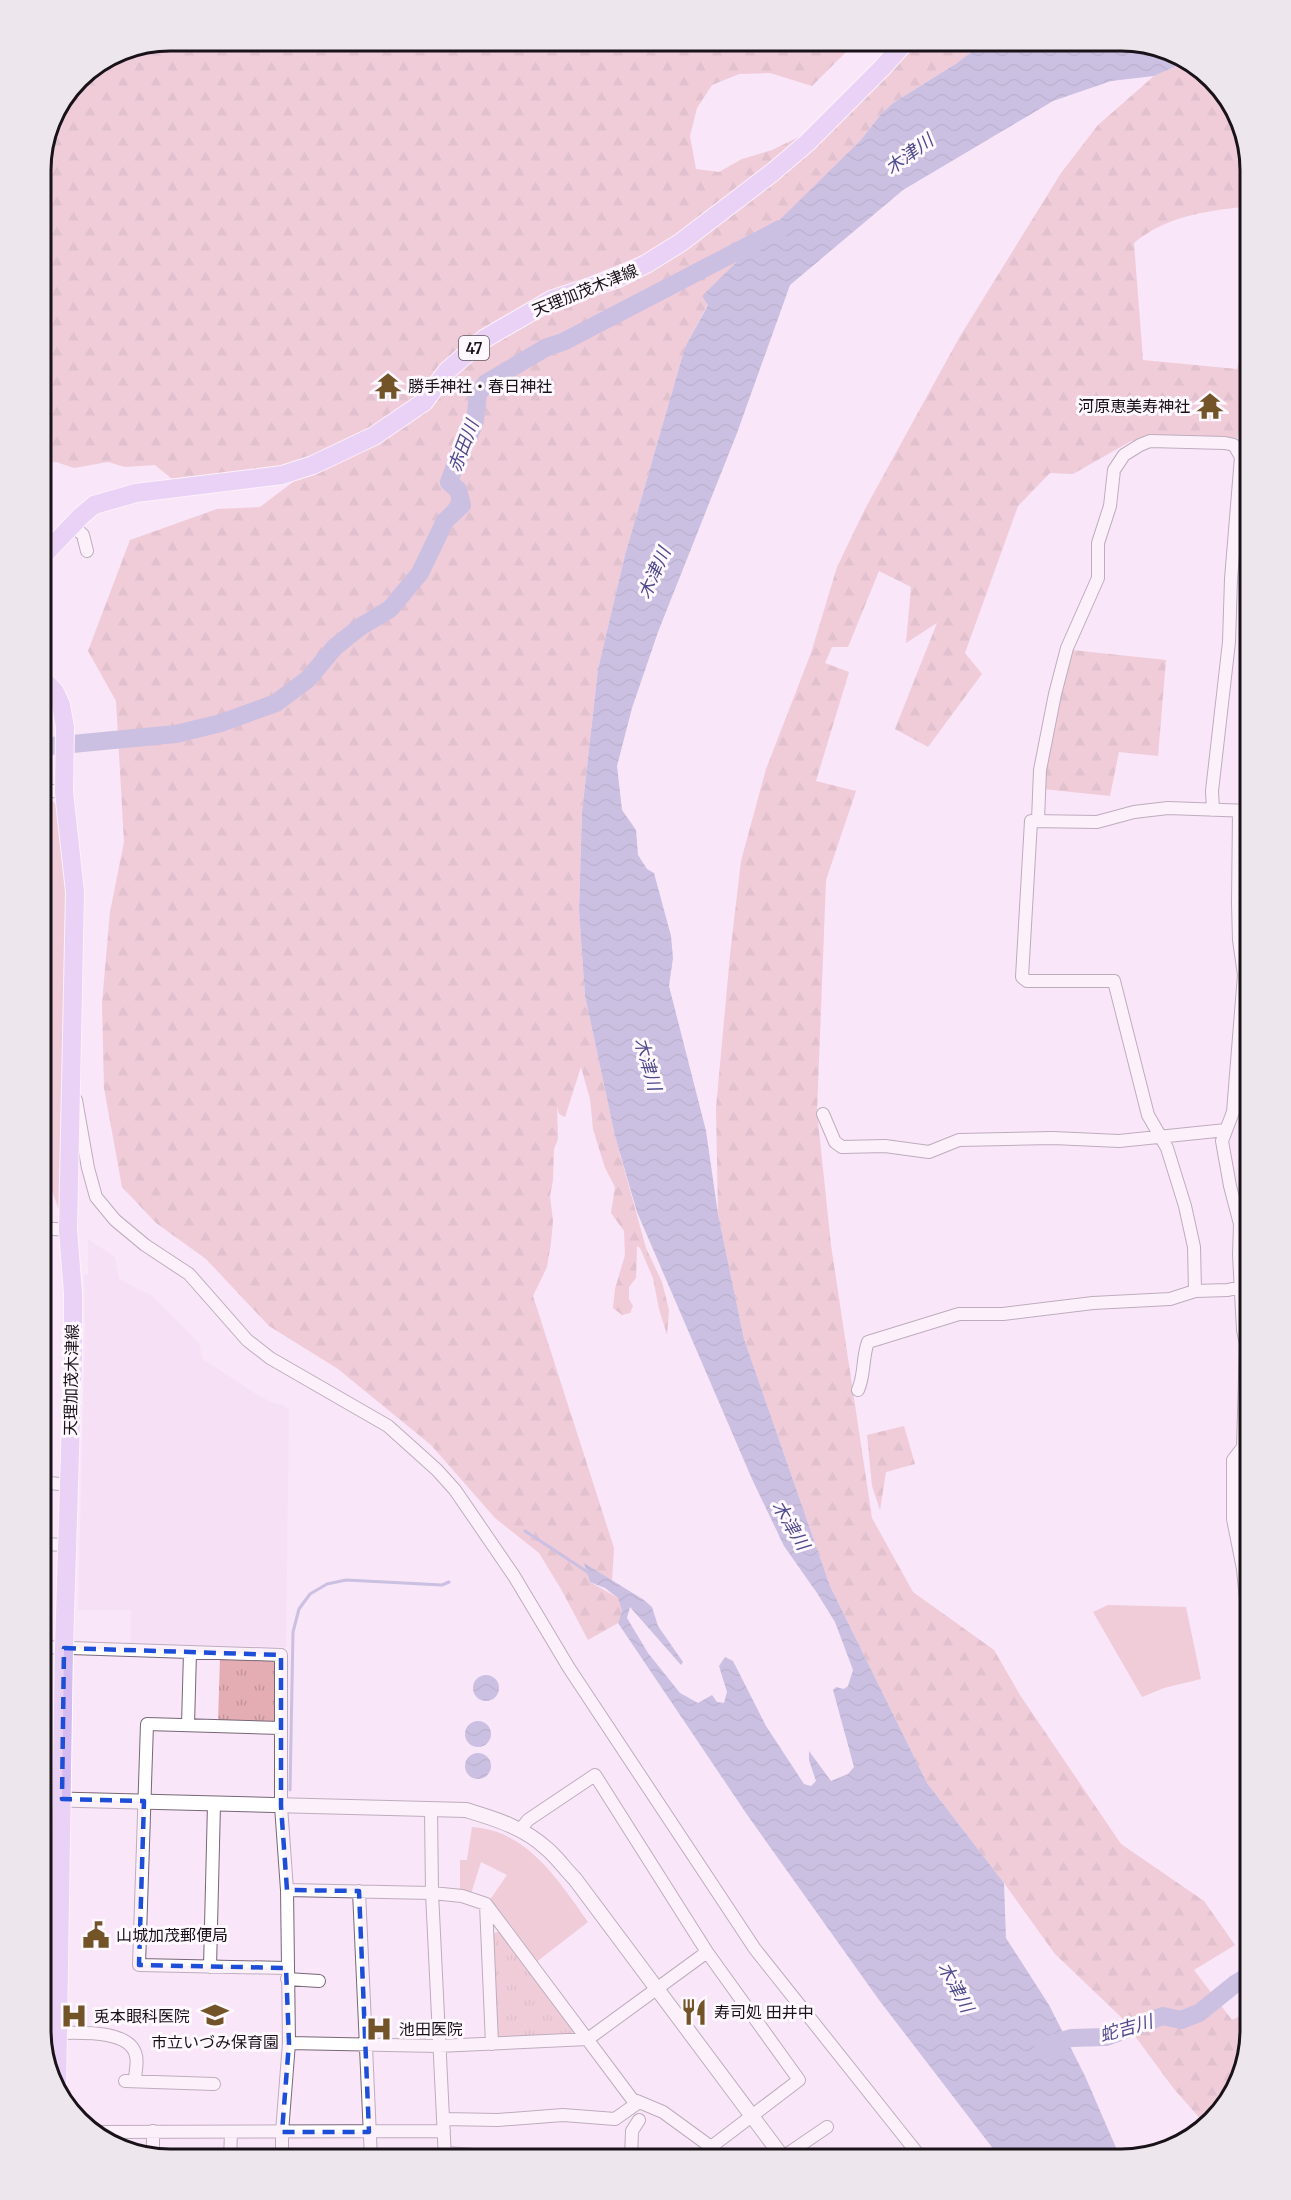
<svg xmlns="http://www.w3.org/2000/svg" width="1291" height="2200" font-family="Merriweather,'Noto Sans JP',serif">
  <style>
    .built { fill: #f2daf2 }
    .green { fill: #e4adb4 }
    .forest { fill: url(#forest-firs) }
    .park { fill: url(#park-tufts) }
    .water { fill: url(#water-waves) }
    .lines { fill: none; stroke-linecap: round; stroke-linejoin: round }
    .stream { stroke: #9293c7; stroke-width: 3 }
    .river { stroke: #9293c7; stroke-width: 18 }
    .minor-casing { stroke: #776777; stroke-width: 14 }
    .tertiary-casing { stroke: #776777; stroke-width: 16 }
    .primary-casing { stroke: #fff; stroke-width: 20 }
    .minor { stroke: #fff; stroke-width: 12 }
    .tertiary { stroke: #fff; stroke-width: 14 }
    .primary { stroke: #d5bbf1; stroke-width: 18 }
    .marked { fill: none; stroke: #1d4ed8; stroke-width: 4.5; stroke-dasharray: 12 8; stroke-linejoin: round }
    .labels { text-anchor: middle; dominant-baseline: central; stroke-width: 6; stroke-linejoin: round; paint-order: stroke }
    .shield { fill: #fff8ff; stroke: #5e585e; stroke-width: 1.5 }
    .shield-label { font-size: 15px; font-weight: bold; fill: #191319 }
    .street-label { font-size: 16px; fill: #191319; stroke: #fff8ff }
    .poi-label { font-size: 16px; fill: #191319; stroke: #fff8ff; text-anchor: start }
    .water-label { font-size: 18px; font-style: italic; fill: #4e4b8d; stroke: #fff8ff }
    .rim { fill: none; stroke: #191319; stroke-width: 3 }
  </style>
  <defs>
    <pattern id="forest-firs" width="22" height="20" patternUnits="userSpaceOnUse" patternTransform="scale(1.5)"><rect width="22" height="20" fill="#e4adb4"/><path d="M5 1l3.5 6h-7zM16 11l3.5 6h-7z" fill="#c3949a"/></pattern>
    <pattern id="park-tufts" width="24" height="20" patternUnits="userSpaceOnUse" patternTransform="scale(1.5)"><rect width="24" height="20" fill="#e4adb4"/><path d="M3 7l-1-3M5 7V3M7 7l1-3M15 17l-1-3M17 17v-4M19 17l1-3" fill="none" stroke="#c3949a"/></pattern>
    <pattern id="water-waves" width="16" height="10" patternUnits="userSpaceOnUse" patternTransform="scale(1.5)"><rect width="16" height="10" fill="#9293c7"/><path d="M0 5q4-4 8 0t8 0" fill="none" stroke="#7677a1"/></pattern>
  </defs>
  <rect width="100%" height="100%" fill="#f9e6f8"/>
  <!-- built -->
  <path class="built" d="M88,1239l27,18 4,22 33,17 47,47 4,16 53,35 15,8 12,3 6,5 -3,237 -156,-3 1,-34h-53l7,-279 -1,-56 4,-1z"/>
  <!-- green -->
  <path class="green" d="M41,799l10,1 6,5 9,80 -7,325 -18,-49z
    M1108,1605l78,2 15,72 -37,9 -22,9 -49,-85z
    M472,1827c55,3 87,54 116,95l-53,41 -48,-59 20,-29 -26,-13 -10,32 -11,-2v-32h7z"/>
  <!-- forest -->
  <path class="forest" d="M170,41h687l-45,45 -42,-13 -31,1 -27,11 -15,23 -7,28 6,33 23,3 23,-13 30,-9 37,-18 -43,39 -116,81 -101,41 -150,125 -111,49 -111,16 -22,-18 -30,2 -17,-5 -34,6 -18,-6 -15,1v-301l9,-42 29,-42 42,-28z
    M919,41h67l-29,22 -64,40 -12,11 -21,27 -152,163 -23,43 -60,208 -27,114 -16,143 -3,99 6,85 30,140 31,112 16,34 7,28 -2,25 -8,-26 -6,-31 -13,-30 -3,-2 -1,32 -7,9v12l4,7 -3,7 -8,2 -9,-7 2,-19 10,-34 -1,-24 -13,-18 4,-26 -10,-19 -12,-39 -3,-30 -9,-32 -16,50 -6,-3 -2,-7 1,32 -4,10 -1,31 -3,16 3,25 -2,22 -4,24 -14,29 81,252 -2,33 -27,-17 5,18 28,16 4,13 -4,12 -30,17 -27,-51 -22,-36 -44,-35 -64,-73 -93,-76 -69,-43 -63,-67 -50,-36 -34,-36 -18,-99 -2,-85 8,-91 14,-70 -8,-141 -28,-50 42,-111 87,-31 43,-2 50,-38 139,-94 70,-53 106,-45 265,-208z
    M1188,61l5,2 44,50 13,57v46l-7,-9c-39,4 -78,10 -109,36l9,117 94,9 13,-50v90h-6l-7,31 -42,-2 -64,3 -58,33 -23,-1 -32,33 -53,147 17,21 -54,73 -33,-18 42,-106 -31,20 5,-56 -32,-16 -31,76h-16l-7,16 24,9 -33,109 40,10 -30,89 -9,232 14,133 41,273 41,74 81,58 26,45 101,149 83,57 31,44 -41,25 38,50 18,-9v19l-21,72 -25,21 -30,-34 -53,-72 -66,-63 -51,-71 -77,-100 -97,-197 -86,-247 -26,-125 -2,-106 14,-153 11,-94 25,-92 45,-116 26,-86 28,-58 94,-171 102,-165 37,-48 56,-49z
    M1072,650l94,10 -8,96 -39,-4 -9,44 -67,-7v-19l23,-107z
    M904,1426l11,38 -29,8 -6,38 -8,-24 -5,-51z"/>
  <!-- park -->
  <path class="park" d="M220,1657l57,3v62h-59z
    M501,1931l74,97 -4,8 -72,5 -3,-4 -5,-103z"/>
  <!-- water -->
  <path class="water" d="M986,41h144l58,20 -34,15 -43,5 -58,20 -150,89 -113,95 -53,148 -79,199 -26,76 -15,58 5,44 14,20 2,25 9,14 7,4 17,63 2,22 -4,28 37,145 12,83 26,125 86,247 97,197 77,100 2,55 43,67 36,71 32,74 6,9h-122l-122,-159 -131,-184 -130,-193 4,-12 -4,-13 -13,-10 -15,-6 -6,-19 60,37 8,7 6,19 25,36 -2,3 -51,-58 -3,11 21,35 32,40 18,10 14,-8 5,7 7,1 3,-11 -8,-26 6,-9 8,4 33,65 38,58 7,2 5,-5 -7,-21v-9l22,30 17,-7 6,-7 -21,-77 3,-3 8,2 4,-3 5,-16 -18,-48 -18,-29 -33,-47 -32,-67 -115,-267 -22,-76 -30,-140 -6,-85 3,-99 16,-143 27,-114 60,-208 23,-42 -6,-9 158,-155 21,-27 12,-11 64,-40z
    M473 1688a13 13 0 1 1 26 0a13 13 0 1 1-26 0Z
    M465 1734a13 13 0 1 1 26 0a13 13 0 1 1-26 0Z
    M465 1766a13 13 0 1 1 26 0a13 13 0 1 1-26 0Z"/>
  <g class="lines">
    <!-- stream -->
    <path class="stream" d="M525,1531l64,42
      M290,1790l3,-158 6,-23 11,-15 17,-10 19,-4 96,5 7,-3"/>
    <!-- river -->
    <path class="river" d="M41,747l135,-13 45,-11 55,-20 32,-24 27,-32 25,-20 30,-18 30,-36 25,-52 17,-16 -4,-15 -9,-8 15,-41 5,-5 6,-15 3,-27 8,-11 61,-36 16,-5 217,-113
      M1043,2047l28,-9 35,-1 57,-21 18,4 18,-7 36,-29 10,-6"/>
    <defs>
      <path id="minor" d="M72,525l11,10 4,16
        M41,790l23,2
        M1239,811l-1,92 1,37 5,35 -11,137 -11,29 8,45 10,38 -1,31 4,75 3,14 -3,103 -10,13v59l10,50 4,41 1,65 2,15
        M1038,820l2,-50 15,-76 12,-46 31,-70v-35l12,-37 4,-36 10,-15 16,-10 10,-4 75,2 9,2 7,12 -10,122 -2,63 -17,149 1,19
        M76,1100l12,68 8,29 19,23 30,25 44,29 58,66 23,18 118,68 49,44 18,20 59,86 55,92 186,281 167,210
        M823,1114l12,28 7,5 43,-1 44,6 30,-12 94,-2 66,3 107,-11
        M41,1228l27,2
        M1195,1291l-1,-44 -9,-41 -18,-58 -19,-33 -34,-134h-87l-5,-4 9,-156 66,1 37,-10 34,-4 82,3
        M858,1390c7,-15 4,-32 10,-48l91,-28h44l90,-11 77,-4 25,-8 33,-1 20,-5
        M41,1482l27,3
        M1237,1535h13
        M41,1544l26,1
        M41,1647l240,8v151l6,84 2,153 -7,89v27
        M188,1725l2,-73
        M281,1728l-134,-4 -8,241 147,3
        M431,1809l1,84 13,266
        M287,1890l145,3 30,3 24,8 146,195 31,13 48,35 88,-67 -92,-128 -112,-177 -67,45 -8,10
        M359,1891l12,268
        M486,1904l6,140
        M210,1967l4,-163
        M41,1970l16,-1
        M287,1979l32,2
        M58,2033c20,0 73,-4 78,23 2,7 -1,17 -1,24
        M289,2043l149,3 150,-7 119,-87
        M125,2081l89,3
        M443,2119l55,1 65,-5 52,4 24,-17
        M153,2131v25
        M93,2132l351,-1
        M445,2153l72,5
        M783,2157l44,-30
        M230,2159l1,-27
        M631,2159l1,-28 7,-11"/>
      <path id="tertiary" d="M41,1799l425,11c29,9 57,17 80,38 11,9 19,21 29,31l209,280"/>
      <path id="primary" d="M41,558l40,-42 13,-11 42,-12 146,-18 31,-10 61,-29 50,-34 23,-31 37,-32 69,-40 63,-20 30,-15 34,-21 93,-71 35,-30 74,-74 24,-27
        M41,677l14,15 6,13 4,22 -1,65 11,100 -7,338 5,63v63l-9,292 -7,442"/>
    </defs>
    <!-- minor casing -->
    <use href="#minor" class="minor-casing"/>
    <!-- tertiary casing -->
    <use href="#tertiary" class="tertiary-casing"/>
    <!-- primary casing -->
    <use href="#primary" class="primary-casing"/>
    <!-- minor -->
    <use href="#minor" class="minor"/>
    <!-- tertiary -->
    <use href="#tertiary" class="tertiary"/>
    <!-- primary -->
    <use href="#primary" class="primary"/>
  </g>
  <!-- marked area -->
  <path d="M0 0H1291V2200H0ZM64,1648l217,7v151l6,84 72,1 10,241h-87l7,-89 -3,-75 -147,-3 5,-164 -82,-2z" fill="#f9e6f8" fill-opacity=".55" fill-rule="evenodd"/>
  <path class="marked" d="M64,1648l217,7v151l6,84 72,1 10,241h-87l7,-89 -3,-75 -147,-3 5,-164 -82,-2z"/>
  <!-- icons -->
  <defs>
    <symbol id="temple-bare" viewBox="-9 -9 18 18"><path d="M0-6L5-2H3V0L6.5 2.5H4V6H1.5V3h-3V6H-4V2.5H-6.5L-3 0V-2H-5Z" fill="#725428" stroke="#fff8ff" stroke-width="2.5" paint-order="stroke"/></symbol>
    <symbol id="civic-bare" viewBox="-9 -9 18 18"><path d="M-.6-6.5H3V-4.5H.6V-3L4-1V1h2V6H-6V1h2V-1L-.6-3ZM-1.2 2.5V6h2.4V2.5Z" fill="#725428" stroke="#fff8ff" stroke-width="2.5" paint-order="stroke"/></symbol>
    <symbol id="restaurant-bare" viewBox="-9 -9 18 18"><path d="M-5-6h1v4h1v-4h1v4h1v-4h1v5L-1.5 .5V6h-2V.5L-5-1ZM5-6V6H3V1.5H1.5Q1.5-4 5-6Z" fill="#725428" stroke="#fff8ff" stroke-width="2.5" paint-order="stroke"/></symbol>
    <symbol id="school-bare" viewBox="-9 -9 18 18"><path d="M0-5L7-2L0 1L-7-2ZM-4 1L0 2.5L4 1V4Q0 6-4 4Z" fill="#725428" stroke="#fff8ff" stroke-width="2.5" paint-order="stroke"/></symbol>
    <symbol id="hospital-bare" viewBox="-9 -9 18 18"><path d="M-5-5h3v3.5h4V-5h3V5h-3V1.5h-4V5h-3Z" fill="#725428" stroke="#fff8ff" stroke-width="2.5" paint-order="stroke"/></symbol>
  </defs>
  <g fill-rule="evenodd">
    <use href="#temple-bare" x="369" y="367" width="38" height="38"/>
    <use href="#temple-bare" x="1191" y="387" width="38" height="38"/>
    <use href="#civic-bare" x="77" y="1916" width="38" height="38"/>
    <use href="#restaurant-bare" x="675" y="1993" width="38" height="38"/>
    <use href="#school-bare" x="196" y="1996" width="38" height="38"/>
    <use href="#hospital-bare" x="55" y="1997" width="38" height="38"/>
    <use href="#hospital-bare" x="360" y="2010" width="38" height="38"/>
  </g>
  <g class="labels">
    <!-- shield labels -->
    <rect class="shield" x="459" y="336" width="30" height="24" rx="4.5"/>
    <g class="shield-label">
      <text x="474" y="348">47</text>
    </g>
    <!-- street labels -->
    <g class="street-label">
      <text transform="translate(585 290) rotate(-22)">天理加茂木津線</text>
      <text transform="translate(71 1380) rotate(-89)">天理加茂木津線</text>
    </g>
    <!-- poi labels -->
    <g class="poi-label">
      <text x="408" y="386">勝手神社・春日神社</text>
      <text x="1190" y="406" text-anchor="end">河原恵美寿神社</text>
      <text x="116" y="1935">山城加茂郵便局</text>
      <text x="714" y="2012">寿司処 田井中</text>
      <text x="94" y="2016">兎本眼科医院</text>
      <text x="399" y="2029">池田医院</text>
      <text x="215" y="2042" text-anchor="middle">市立いづみ保育園</text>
    </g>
    <!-- water labels -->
    <g class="water-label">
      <text transform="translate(909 154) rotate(-36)">木津川</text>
      <text transform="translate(463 446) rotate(-69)">赤田川</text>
      <text transform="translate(654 573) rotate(-66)">木津川</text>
      <text transform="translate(648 1064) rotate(74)">木津川</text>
      <text transform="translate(791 1525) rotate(59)">木津川</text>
      <text transform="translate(956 1987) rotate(62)">木津川</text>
      <text transform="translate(1126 2028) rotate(-16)">蛇吉川</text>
    </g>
  </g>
  <!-- crop -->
  <path d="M0 0H1291V2200H0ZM170 51H1121A119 119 0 0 1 1240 170V2030A119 119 0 0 1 1121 2149H170A119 119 0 0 1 51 2030V170A119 119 0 0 1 170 51Z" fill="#ede6ed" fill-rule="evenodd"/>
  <path class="rim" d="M170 51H1121A119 119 0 0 1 1240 170V2030A119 119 0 0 1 1121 2149H170A119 119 0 0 1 51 2030V170A119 119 0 0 1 170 51Z"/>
</svg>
